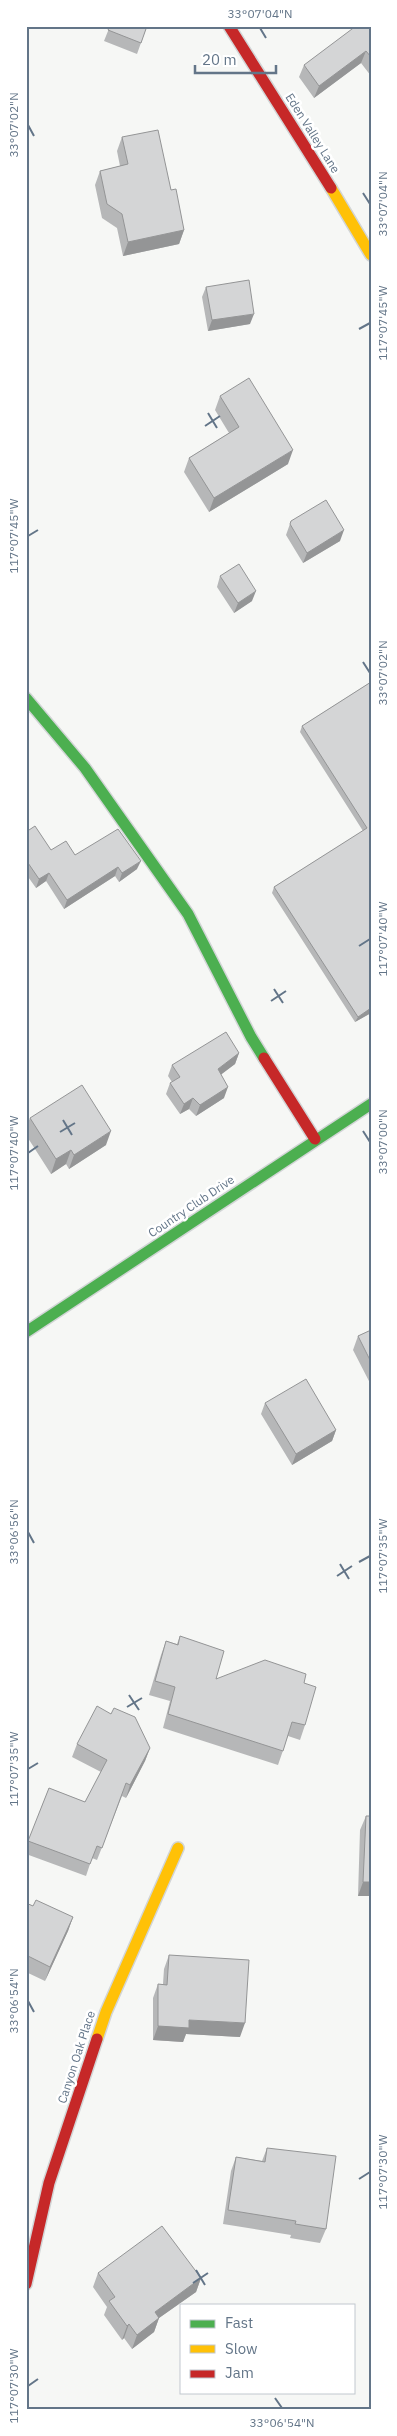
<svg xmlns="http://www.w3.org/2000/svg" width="397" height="2436" font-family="'IBM Plex Sans',sans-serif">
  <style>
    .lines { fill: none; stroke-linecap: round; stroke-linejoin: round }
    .fast-casing { stroke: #d2d5d6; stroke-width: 14 }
    .slow-casing { stroke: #d2d5d6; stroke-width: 14 }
    .jam-casing { stroke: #d2d5d6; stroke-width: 14 }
    .fast { stroke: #4caf50; stroke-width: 11 }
    .slow { stroke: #ffc107; stroke-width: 11 }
    .jam { stroke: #c62828; stroke-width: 11 }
    .wall { fill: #b6b7b8 }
    .shaded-wall { fill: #949596 }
    .building { fill: #d4d5d6; stroke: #949596 }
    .ticks { fill: none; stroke: #637588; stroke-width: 2 }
    .labels { text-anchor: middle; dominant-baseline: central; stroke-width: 5; stroke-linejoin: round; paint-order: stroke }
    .street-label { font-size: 12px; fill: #637588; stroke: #fff }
    .neatline { fill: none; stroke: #637588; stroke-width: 2 }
    .ticks-label { font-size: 12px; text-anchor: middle; fill: #637588 }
  </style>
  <rect width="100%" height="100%" fill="#f6f7f5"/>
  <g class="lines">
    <defs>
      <path id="fast" d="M26,698l59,70 103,146 63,123 13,21
        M26,1332l345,-228"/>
      <path id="slow" d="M331,188l40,67
        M97,2039l9,-27 72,-164"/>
      <path id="jam" d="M229,26l102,162
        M264,1058l51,81
        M26,2284l23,-101 48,-144"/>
    </defs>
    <!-- fast casing -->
    <use href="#fast" class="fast-casing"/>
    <!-- slow casing -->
    <use href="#slow" class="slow-casing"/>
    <!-- jam casing -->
    <use href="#jam" class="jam-casing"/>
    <!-- fast -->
    <use href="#fast" class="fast"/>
    <!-- slow -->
    <use href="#slow" class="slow"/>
    <!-- jam -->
    <use href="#jam" class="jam"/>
  </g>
  <!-- wall -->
  <path class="wall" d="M110,26h37l-10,28 -33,-13z
    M371,26v50l-10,-13 -47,35 -15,-21 5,-12z
    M122,137l49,53 13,40 -5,14 -56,12 -6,-28 -15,-10 -7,-33 5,-14 20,-5 -3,-15z
    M206,287l44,37 -42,7 -6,-34z
    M220,396l68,68 -79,48 -25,-40 5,-14 40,-25 -14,-23z
    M291,521l49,20 -37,22 -17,-28z
    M220,576l32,25 -18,12 -17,-26z
    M371,682v331l-16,9 -83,-129 2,-6 89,-56 -63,-99 2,-6z
    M26,832l25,18 86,19 -18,13 -4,-6 -51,33 -18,-28 -10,7 -10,-14z
    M239,1053l-4,11 -14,10 3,24 -28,18 -7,-7 -9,5 -14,-20 4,-11 2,-1 -4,-6 4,-11z
    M30,1118l76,27 -37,24 -3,-5 -15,10 -25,-39v-8z
    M371,1330v55l-18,-35 5,-14z
    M265,1403l71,27 -4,11 -40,24 -31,-51z
    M180,1636l36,43 88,4 1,42 -5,15 -12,-4 -10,29 -115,-37 7,-27 -21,-6 12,-40 5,-14 11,3z
    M77,1744l73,4 -5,13 -19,37 -4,-2 -25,64 -5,-2 -6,18 -60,-22v-7l23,-59 36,14 16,-30 -29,-15z
    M366,1816l5,80h-13l2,-66z
    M26,1903l7,3 40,11 -5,14 -23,50 -19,-9z
    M169,1955l71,82 -54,-3 -3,8 -30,-2v-42l5,-14h5l1,-15z
    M267,2148l59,81 -6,14 -30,-5 1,-3 -68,-11 8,-53 5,-14 26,4z
    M98,2273l103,5 -5,14 -37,26 -5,14 -22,17 -8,-11 -2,2 -18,-25 3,-8 -14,-20z"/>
  <!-- shaded-wall -->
  <path class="shaded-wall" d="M366,51l-5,12 -47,35 5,-12z
    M184,230l-5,14 -56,12 5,-14z
    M254,314l-4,10 -42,7 4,-11z
    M293,450l-5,14 -79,48 5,-14z
    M344,530l-4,11 -37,22 4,-10z
    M256,591l-4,10 -18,12 4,-10z
    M141,861l-4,8 -18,13 3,-9z
    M118,867l-3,9 -51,33 3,-9z
    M49,873l-3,8 -10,7 3,-9z
    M371,1008v5l-16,9 3,-5z
    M239,1053l-4,11 -21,16 4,-11z
    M228,1087l-4,11 -28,18 4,-11z
    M193,1098l-4,11 -9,5 4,-10z
    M111,1131l-5,14 -37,24 5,-14z
    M71,1150l-5,14 -15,10 5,-15z
    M336,1430l-4,11 -40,24 4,-11z
    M150,1748l-5,13 -19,37 4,-13z
    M363,1882h8v14h-13z
    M73,1917l-5,14 -23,50 5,-14z
    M189,2020l56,3 -5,14 -54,-3 -3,8 -30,-2 5,-14z
    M201,2278l-5,14 -37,26 -5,14 -22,17 5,-14 18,-23z
    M129,2324l-5,14 -2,2 5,-14z"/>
  <!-- building -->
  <path class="building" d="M110,26h37l-6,17 -33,-13z
    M356,26h15v31l-5,-6 -47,35 -15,-21z
    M158,130l13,60 5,-1 8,41 -56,12 -6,-28 -15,-10 -7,-33 28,-7 -6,-27z
    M249,280l5,34 -42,6 -6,-33z
    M249,378l44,72 -79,48 -25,-40 50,-31 -19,-31z
    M326,500l18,30 -37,23 -17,-29 1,-3z
    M239,564l17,27 -18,12 -18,-27z
    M371,682v326l-13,9 -84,-130 93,-59 -65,-102z
    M35,826l16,24 15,-9 9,14 43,-26 23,32 -19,12 -4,-6 -51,33 -18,-27 -10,6 -13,-19v-28z
    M226,1032l13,21 -21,16 10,18 -28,18 -7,-7 -9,6 -14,-21 10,-6 -8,-12z
    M82,1085l29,46 -37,24 -3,-5 -15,9 -26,-41z
    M371,1330v32l-13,-26z
    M306,1379l30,51 -40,24 -31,-51z
    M180,1636l44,15 -8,28 49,-19 41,14 -2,9 12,4 -11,38 -13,-3 -9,29 -115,-37 7,-27 -20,-6 11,-40 12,4z
    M97,1706l14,8 3,-6 21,9 15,31 -20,37 -4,-2 -24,65 -5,-2 -7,18 -62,-23 21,-53 36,14 22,-42 -30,-16z
    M366,1816h5v66h-8z
    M36,1900l37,17 -23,50 -24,-12v-52l7,3z
    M169,1955l80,5 -4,63 -56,-3v8l-31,-2v-42l9,1z
    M267,2148l69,8 -10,73 -31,-5 1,-3 -68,-11 8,-53 29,5z
    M162,2226l39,52 -46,34 4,6 -22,17 -8,-11 -2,2 -18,-25 6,-4 -17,-24z"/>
  <!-- ticks -->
  <path class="ticks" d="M260,28l6,10M28,125l6,11M363,193l7,11M359,329l11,-6M208,413l9,15M205,426l15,-10M28,536l10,-6M363,662l7,11M359,946l11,-7M274,989l9,14M271,1001l15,-10M63,1120l9,15M363,1131l7,11M60,1132l15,-9M28,1153l10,-7M28,1532l6,11M359,1562l11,-6M340,1564l9,15M337,1576l15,-10M129,1695l10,15M127,1707l15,-9M28,1769l10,-6M28,2001l6,11M359,2179l11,-7M196,2270l9,15M193,2283l15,-10M28,2386l10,-7M275,2398l7,10"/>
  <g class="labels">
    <!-- street labels -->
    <g class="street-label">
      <text transform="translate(313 133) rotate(58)">Eden Valley Lane</text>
      <text transform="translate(191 1206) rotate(-34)">Country Club Drive</text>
      <text transform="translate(76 2057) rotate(-72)">Canyon Oak Place</text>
    </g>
  </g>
  <!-- border -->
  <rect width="397" height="2436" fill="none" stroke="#ffffff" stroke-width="55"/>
  <!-- legend -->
  <rect x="180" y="2304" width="175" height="90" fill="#ffffff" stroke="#c1c8cf"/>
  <rect x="190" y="2320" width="25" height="8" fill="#4caf50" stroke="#c1c8cf"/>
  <text x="225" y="2328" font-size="15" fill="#637588">Fast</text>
  <rect x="190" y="2345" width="25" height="8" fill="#ffc107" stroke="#c1c8cf"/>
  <text x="225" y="2354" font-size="15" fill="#637588">Slow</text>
  <rect x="190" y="2370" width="25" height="8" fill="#c62828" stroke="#c1c8cf"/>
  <text x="225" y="2378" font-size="15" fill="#637588">Jam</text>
  <!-- scale -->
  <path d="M195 65v8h81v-8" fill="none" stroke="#637588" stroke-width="2.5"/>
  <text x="202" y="65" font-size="15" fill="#637588" stroke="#ffffff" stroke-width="4" paint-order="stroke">20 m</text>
  <rect x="28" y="28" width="342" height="2380" class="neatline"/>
  <g class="ticks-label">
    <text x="260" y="18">33°07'04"N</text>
    <text transform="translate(14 125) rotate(-90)" y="4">33°07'02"N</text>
    <text transform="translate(383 204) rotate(-90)" y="4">33°07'04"N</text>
    <text transform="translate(383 323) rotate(-90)" y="4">117°07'45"W</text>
    <text transform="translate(14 536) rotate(-90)" y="4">117°07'45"W</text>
    <text transform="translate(383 673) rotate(-90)" y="4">33°07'02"N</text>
    <text transform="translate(383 939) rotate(-90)" y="4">117°07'40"W</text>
    <text transform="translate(383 1142) rotate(-90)" y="4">33°07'00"N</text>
    <text transform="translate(14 1153) rotate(-90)" y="4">117°07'40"W</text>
    <text transform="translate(14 1532) rotate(-90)" y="4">33°06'56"N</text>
    <text transform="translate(383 1556) rotate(-90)" y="4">117°07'35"W</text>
    <text transform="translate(14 1769) rotate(-90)" y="4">117°07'35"W</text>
    <text transform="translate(14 2001) rotate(-90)" y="4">33°06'54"N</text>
    <text transform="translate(383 2172) rotate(-90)" y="4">117°07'30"W</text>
    <text transform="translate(14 2386) rotate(-90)" y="4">117°07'30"W</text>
    <text x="282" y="2427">33°06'54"N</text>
  </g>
</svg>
